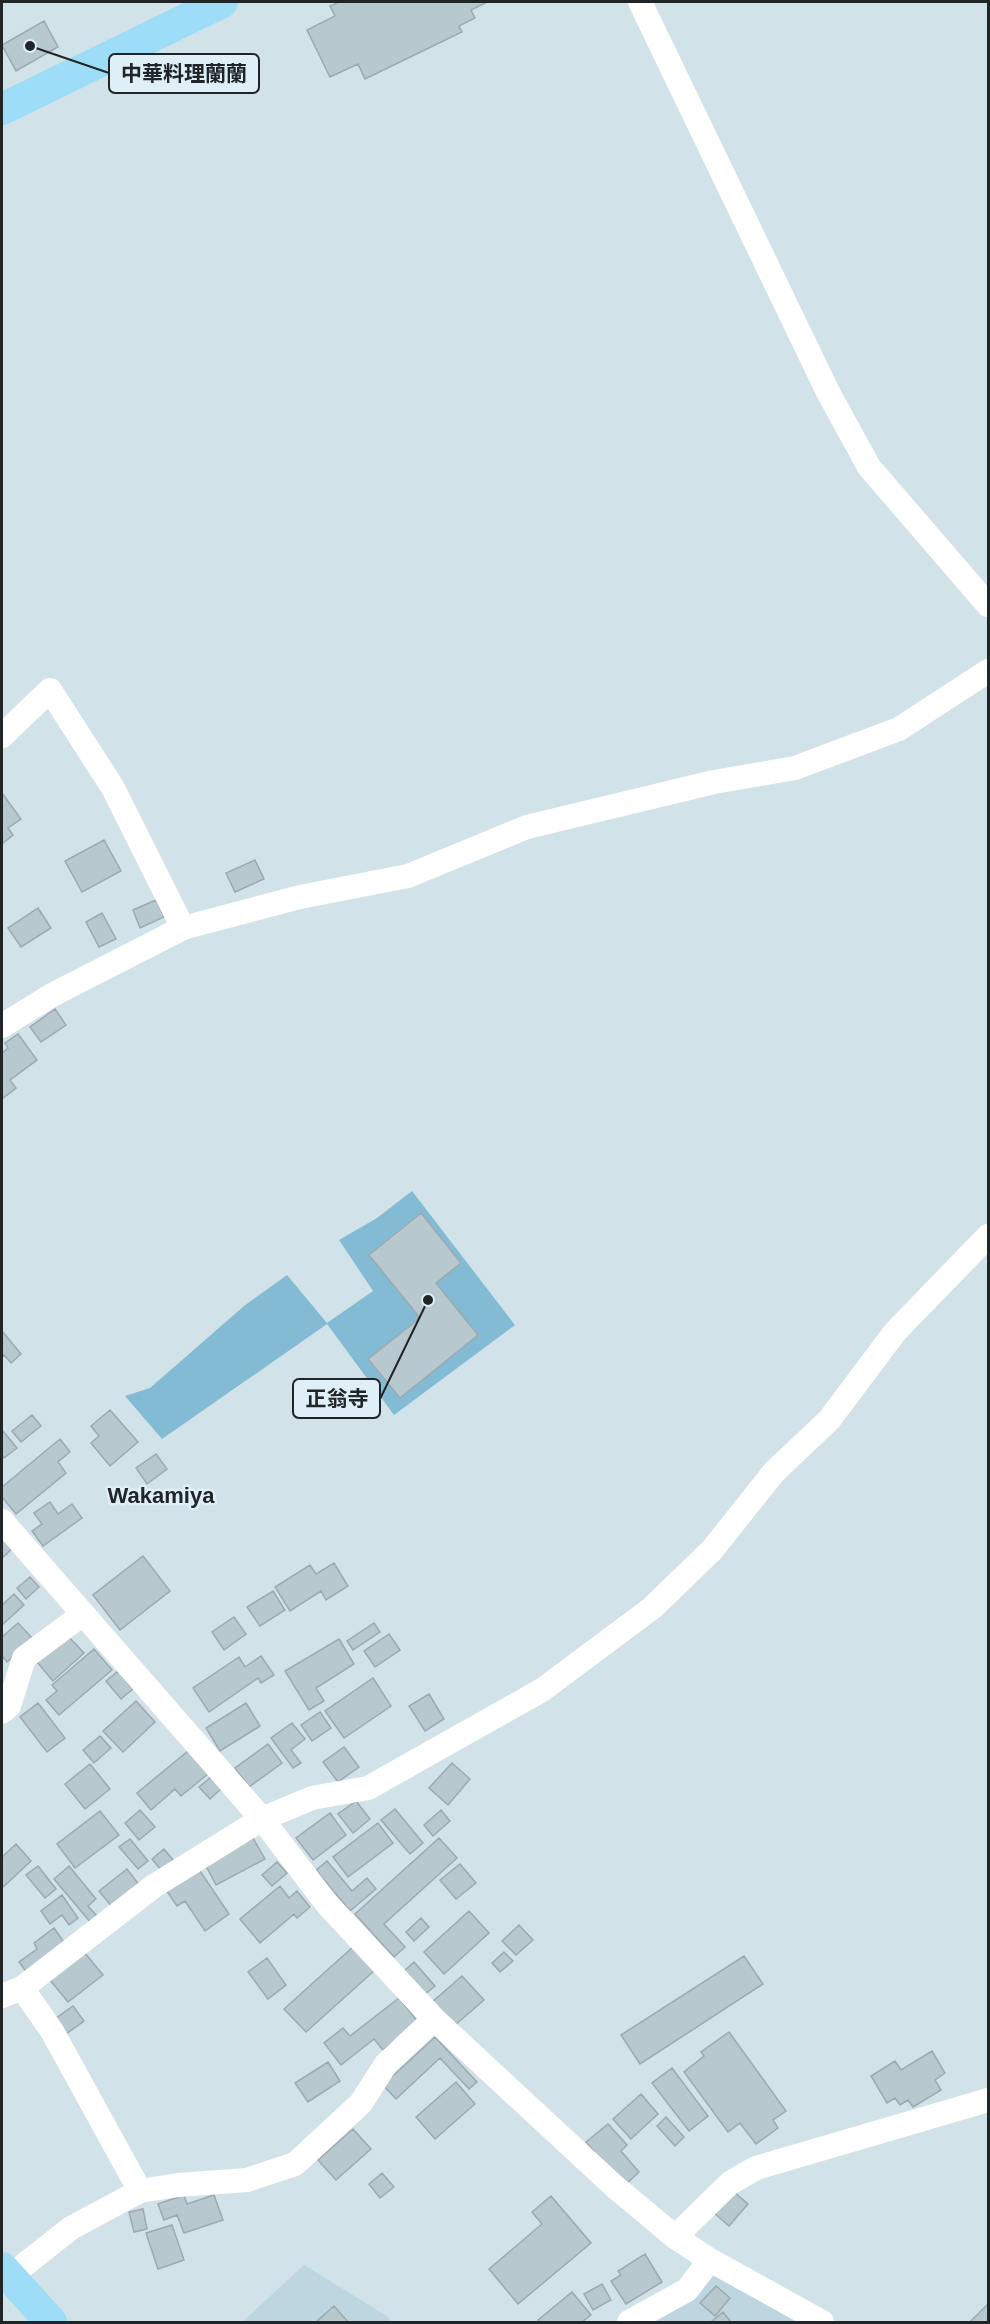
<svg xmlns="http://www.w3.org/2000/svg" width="990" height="2324" font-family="Helvetica,'Noto Sans JP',sans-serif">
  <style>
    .built { fill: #bed6e0 }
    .green { fill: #83bbd4 }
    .building { fill: #b8c8cf; stroke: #9baab1; stroke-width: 1.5 }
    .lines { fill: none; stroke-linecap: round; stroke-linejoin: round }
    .minor { stroke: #fff; stroke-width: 24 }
    .major { stroke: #9dddf7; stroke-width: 32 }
    .labels { text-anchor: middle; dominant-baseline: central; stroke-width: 5; stroke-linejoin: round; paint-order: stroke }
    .quarter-label { font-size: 22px; font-weight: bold; fill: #202528; stroke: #dfeff7 }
    .leader { fill: none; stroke: #202528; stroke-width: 2 }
    .callout-dot { fill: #202528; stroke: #dfeff7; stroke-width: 2 }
    .callout { fill: #dfeff7; stroke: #202528; stroke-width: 2 }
    .callout-label { font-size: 21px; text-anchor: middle; font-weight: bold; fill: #202528 }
  </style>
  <rect width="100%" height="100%" fill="#d2e2e9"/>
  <!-- built -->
  <path class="built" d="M710,2260l112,62h-193z
    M304,2265l83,51 5,6h-150z"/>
  <!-- green -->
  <path class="green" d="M412,1191l103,134 -121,90 -67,-91 -165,115 -37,-43 25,-8 94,-82 43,-31 40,48 46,-32 -34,-51 38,-22z"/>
  <!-- building -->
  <path class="building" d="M339,2h148l-16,8 4,8 -16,8 3,6 -97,47 -7,-15 -28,13 -23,-47 28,-14 -5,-10z
    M44,21l14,26 -42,24 -14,-26z
    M2,793l19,26 -13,9 5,7 -11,9z
    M104,840l17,31 -39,21 -17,-31z
    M255,860l9,19 -29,13 -9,-19z
    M156,900l8,17 -24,11 -7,-18z
    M38,908l13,20 -30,19 -13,-19z
    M102,913l14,26 -17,8 -13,-25z
    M55,1009l11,16 -25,17 -11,-15z
    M18,1034l19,26 -27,20 6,8 -14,11v-46l6,-5 -3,-5z
    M421,1213l40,50 -25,20 42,52 -78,63 -32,-39 52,-41 -51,-63z
    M2,1331l19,23 -10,9 -7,-8 -2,3z
    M110,1410l28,32 -28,24 -19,-23 8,-7 -8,-10z
    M32,1415l9,11 -20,16 -9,-11z
    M2,1430l15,18 -13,10 -2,-3z
    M60,1439l10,13 -12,10 8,11 -50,41 -14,-17v-10z
    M156,1454l11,15 -20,15 -11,-16z
    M50,1502l8,12 14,-10 10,14 -39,28 -11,-15 10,-7 -8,-11z
    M2,1536l10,13 -10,9z
    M143,1556l27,35 -50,39 -27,-35z
    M334,1563l14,23 -22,14 -5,-9 -31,20 -15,-24 35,-22 6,9z
    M30,1577l9,10 -13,12 -9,-11z
    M273,1591l12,19 -25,16 -13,-19z
    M14,1594l10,11 -22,20v-20z
    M234,1617l12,17 -22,16 -12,-18z
    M18,1623l15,16 -26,23 -5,-6v-19z
    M374,1623l6,9 -27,18 -6,-9z
    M389,1634l11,16 -25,17 -11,-16z
    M67,1635l17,18 -31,28 -16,-19z
    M339,1639l15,25 -38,24 8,13 -15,9 -24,-39z
    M94,1649l18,21 -53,45 -13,-15 11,-9 -5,-6z
    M261,1656l13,19 -13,8 -3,-5 -49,34 -16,-24 46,-31 6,10z
    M118,1671l15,18 -12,10 -15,-18z
    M373,1678l18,28 -47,32 -19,-27z
    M429,1694l15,25 -19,12 -16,-25z
    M136,1701l19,21 -32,30 -20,-21z
    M38,1703l27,35 -18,14 -27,-35z
    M246,1703l14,23 -40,25 -14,-23z
    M320,1712l11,16 -19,13 -11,-16z
    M292,1723l13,16 -14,11 10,13 -8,5 -22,-30z
    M100,1736l11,12 -17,15 -11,-13z
    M268,1744l14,19 -33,24 -14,-19z
    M344,1747l15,20 -21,15 -15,-20z
    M188,1751l20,23 -27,22 -6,-7 -24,21 -14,-17z
    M452,1763l18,16 -22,26 -19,-17z
    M90,1764l20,25 -25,20 -20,-25z
    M211,1777l10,12 -11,10 -11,-12z
    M356,1801l14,18 -17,14 -15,-19z
    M395,1809l28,34 -13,11 -29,-34z
    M140,1810l15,17 -16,13 -14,-17z
    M441,1810l9,11 -17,15 -9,-11z
    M100,1811l19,24 -44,33 -18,-24z
    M330,1813l16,22 -33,25 -17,-22z
    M378,1823l15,20 -45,34 -15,-20z
    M253,1838l12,21 -49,26 -11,-21z
    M439,1838l18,20 -73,66 21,23 -11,10 -39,-43z
    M130,1839l18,22 -10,8 -19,-22z
    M16,1844l15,17 -29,27v-31z
    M164,1849l10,12 -12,10 -10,-12z
    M327,1861l25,30 15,-13 9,11 -26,22 -34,-41z
    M277,1862l10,11 -15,13 -10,-11z
    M460,1864l16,19 -20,16 -16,-19z
    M38,1866l18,23 -11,9 -19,-23z
    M69,1866l27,33 -8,7 10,11 -7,6 -37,-44z
    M198,1868l31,46 -24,17 -20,-30 -8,5 -11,-16z
    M127,1869l13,17 -27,22 -14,-17z
    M280,1886l9,12 8,-7 13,16 -13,11 -3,-4 -34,29 -20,-24z
    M62,1895l16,23 -9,7 -7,-10 -12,9 -9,-13z
    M469,1911l20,22 -45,41 -20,-22z
    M421,1918l8,9 -15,14 -8,-9z
    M519,1925l14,15 -17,15 -14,-14z
    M54,1928l12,17 -39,28 -8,-11 18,-13 -3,-6z
    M354,1946l21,24 -69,62 -22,-23z
    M504,1952l9,9 -13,11 -8,-9z
    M85,1953l18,22 -35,27 -18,-22z
    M744,1956l19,28 -123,80 -19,-29z
    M267,1958l19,27 -18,14 -20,-27z
    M414,1962l21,24 -11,9 -20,-24z
    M462,1976l22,24 -30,26 -22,-24z
    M399,1998l19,24 -35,28 -9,-11 -33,26 -17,-22 19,-15 7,8z
    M73,2006l11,15 -18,13 -11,-15z
    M729,2032l57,79 -13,9 5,8 -22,16 -16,-21 -12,9 -44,-60 20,-16 -3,-4z
    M435,2037l42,45 -8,7 -29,-31 -44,41 -13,-14z
    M932,2051l13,22 -10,7 6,10 -28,17 -5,-7 -8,5 -5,-7 -8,5 -16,-27 24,-15 6,9z
    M328,2062l12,19 -32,21 -13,-19z
    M672,2068l36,48 -19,15 -37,-48z
    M456,2082l19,22 -40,35 -19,-22z
    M641,2094l17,20 -27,25 -18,-20z
    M666,2117l18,20 -9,9 -18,-20z
    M608,2124l19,21 -6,6 18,21 -15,14 -38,-44z
    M353,2129l18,20 -35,31 -18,-20z
    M382,2173l12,14 -14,11 -11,-14z
    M733,2191l15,13 -19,22 -15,-13z
    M184,2195l3,9 27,-9 9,25 -39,13 -7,-18 -13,5 -6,-16z
    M551,2196l40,47 -73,61 -29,-35 53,-45 -10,-12z
    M143,2209l4,20 -13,3 -5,-20z
    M172,2225l12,35 -26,9 -12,-36z
    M645,2254l17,28 -36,22 -15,-23 10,-6 -3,-4z
    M602,2284l9,16 -18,10 -9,-16z
    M716,2286l14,12 -15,18 -15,-13z
    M572,2292l19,23 -9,7h-42l-2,-2z
    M988,2304v18h-18z
    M334,2306l14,16h-32z
    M723,2312l8,10h-20z"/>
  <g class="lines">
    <!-- minor -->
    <path class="minor" d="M640,2l188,390 41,75 119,138
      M2,736l48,-46 63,98 70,140
      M2,1026l50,-31 131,-67 117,-31 108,-21 119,-49 187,-45 81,-14 104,-39 89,-58
      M2,1521l260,298 65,85 107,115 180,167 61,51 35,23 112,62
      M2,1712l7,-6 15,-48 59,-44
      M22,1988l30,43 88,160
      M2,1996l20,-8 132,-102 108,-67 50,-21 56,-10 174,-98 110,-82 60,-58 62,-78 55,-52 66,-88 93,-96
      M675,2237l55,-54 26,-15 232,-68
      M9,2277l62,-49 69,-37 38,-6 69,-5 48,-16 66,-61 25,-39 48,-45
      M629,2322l58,-32 23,-30"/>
    <!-- major -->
    <path class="major" d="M2,109l220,-107
      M2,2268l49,54"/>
  </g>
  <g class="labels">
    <!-- quarter labels -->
    <g class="quarter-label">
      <text x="161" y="1495">Wakamiya</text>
    </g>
  </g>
  <!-- callouts -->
  <path class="leader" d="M30 46L109 73M428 1300L380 1399"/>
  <g class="callout-dot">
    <circle cx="30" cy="46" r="6"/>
    <circle cx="428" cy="1300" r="6"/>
  </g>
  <g class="callout">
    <rect x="109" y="54" width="150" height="39" rx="6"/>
    <rect x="293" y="1379" width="87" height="39" rx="6"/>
  </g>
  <g class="callout-label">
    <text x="184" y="81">中華料理蘭蘭</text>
    <text x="337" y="1406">正翁寺</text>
  </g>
  <!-- border -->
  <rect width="990" height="2324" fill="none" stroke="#202528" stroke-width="6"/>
</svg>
